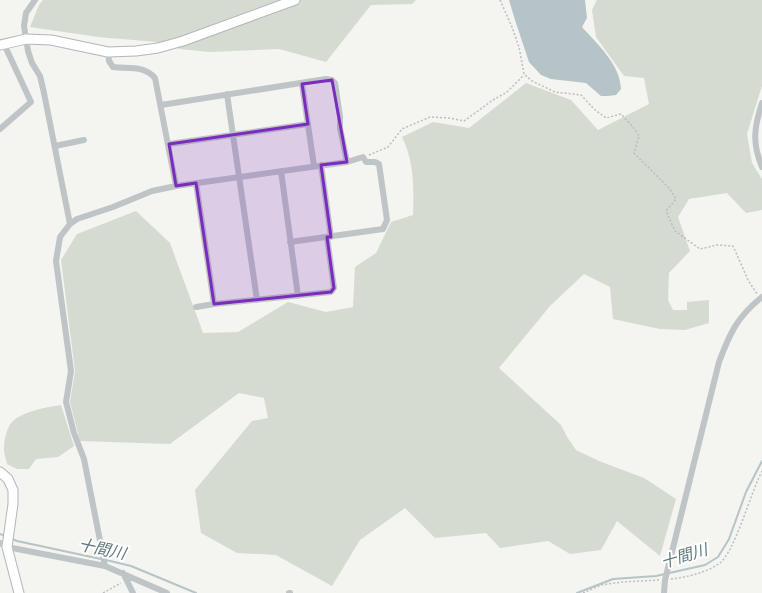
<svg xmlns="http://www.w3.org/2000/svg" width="762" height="593" font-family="Jost,'Noto Sans JP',sans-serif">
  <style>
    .green { fill: #d5dbd1 }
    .water { fill: #b6c4c7 }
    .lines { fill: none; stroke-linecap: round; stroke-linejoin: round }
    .stream { stroke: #b6c4c7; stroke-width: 2 }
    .secondary-casing { stroke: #b1b7bb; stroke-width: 11 }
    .path { stroke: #bbbdbf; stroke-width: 1.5; stroke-dasharray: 2 2; stroke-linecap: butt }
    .street { stroke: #bfc4c6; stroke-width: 6 }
    .secondary { stroke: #fff; stroke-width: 9 }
    .marked { fill: #7b2cbf; fill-opacity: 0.2; stroke: #7b2cbf; stroke-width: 3; stroke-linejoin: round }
    .labels { text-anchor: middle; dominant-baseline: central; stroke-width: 4; stroke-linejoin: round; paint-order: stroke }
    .water-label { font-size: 16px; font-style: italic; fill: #5e787f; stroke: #fff }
  </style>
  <rect width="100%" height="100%" fill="#f4f4f0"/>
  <!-- green -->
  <path class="green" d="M43,0h373l-4,4 -41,1 -45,57 -47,-13 -70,3 -29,-3 -23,-7 -59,-5 -68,-10 9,-22z
    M597,0h165v86l-15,48 5,29 10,16v31l-16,3 -19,-20 -38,6 -11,18 12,34 -21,22 -1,27 5,10h14v-8l22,-2v23l-24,7 -25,-1 -47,-10 -3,-32 -26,-13 -34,32 -51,62 62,57 6,12 9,13 23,11 45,17 32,21 -16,57 -43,-35 -16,29 -31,4 -22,-13 -48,7 -14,-15 -51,5 -30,-30 -45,32 -28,46 -56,-31 -39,-2 -36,-20 -6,-43 57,-69 16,-3 -4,-20 -25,-5 -69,51 -90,-3 -10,-39 5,-31 -14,-111 16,-26 59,-23 34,32 33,90 35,-1 50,-30 38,10 27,-5 2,-40 21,-14 15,-31 22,-7c1,-27 1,-54 -11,-78l31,-15 36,6 57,-45 45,17 27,30 51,-26 -5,-26 -20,-2 -28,-39 -4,-27z
    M61,405l13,41 -16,11 -22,2 -7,10h-12l-10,-5c-1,-5 -3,-10 -3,-15 0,-8 2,-20 8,-27 9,-10 35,-15 49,-17z"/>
  <!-- water -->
  <path class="water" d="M509,0h76l2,18 -5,9c16,18 38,37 39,62l-5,6 -8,1h-7l-15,-13 -35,-4 -10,-4 -12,-13 -14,-42z"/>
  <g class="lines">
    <!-- stream -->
    <path class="stream" d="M0,534l6,2
      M10,538l7,3 84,18
      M106,560l25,6 65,27
      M577,593l36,-14 43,-3 49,-11 13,-8 11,-18 17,-47 16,-31"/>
    <defs>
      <path id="secondary" d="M0,45l26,-6 25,1 57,12 28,-1 22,-3 25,-7 112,-41
        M0,472l8,7 5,11v14l-6,43 12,46"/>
    </defs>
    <!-- secondary casing -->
    <use href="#secondary" class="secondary-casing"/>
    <!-- path -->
    <path class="path" d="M500,0l12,27 7,20 5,27 8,7 23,11 26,3 13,14 12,9 15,-4 12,13 6,9 -5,17 36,36 6,10 -10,12 9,20 25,18 17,-4 16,1 15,34 9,14
      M369,155l19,-8 14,-18 28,-12 19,1 15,3 29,-21 14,-8 17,-17
      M671,579c16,-2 35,-6 49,-16 15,-12 31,-71 42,-92
      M103,593l18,-10
      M583,593l18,-8 21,-3 37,-2"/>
    <!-- street -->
    <path class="street" d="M35,0l-9,13 -2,13 4,25 4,12 8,13 4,17 26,131
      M108,52l1,9 4,6c15,2 31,-2 42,11l21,108
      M302,84l12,82
      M227,94l30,206
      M762,103c-8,25 -10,40 0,64
      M161,105l165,-26 6,1 3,3 5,34v11l7,34
      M0,129l31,-27 -27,-58
      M169,144l139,-20
      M55,146l29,-6
      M321,165l10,72
      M281,171l17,125
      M196,183l18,121
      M196,307l18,-3 117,-12 3,-4 -7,-51
      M0,543l7,4 98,19 62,27
      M105,566l-21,-107 -10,-26 -8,-31 5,-31 -15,-110 4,-24 10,-13 7,-5 36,-12 39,-16 24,-5 171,-24 16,-5 3,5h9l4,2 8,56 -4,9 -93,13
      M123,573l10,20
      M289,593h1
      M664,593l1,-13 54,-218c11,-29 18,-45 43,-65"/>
    <!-- secondary -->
    <use href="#secondary" class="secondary"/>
  </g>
  <!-- marked area -->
  <path class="marked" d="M332,80l15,82 -26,3 10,72h-4l7,51 -3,4 -117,12 -18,-121 -20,3 -7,-42 139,-20 -6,-40z"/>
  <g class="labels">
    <!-- water labels -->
    <g class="water-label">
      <text transform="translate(102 549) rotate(12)">十間川</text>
      <text transform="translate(684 556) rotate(-17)">十間川</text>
    </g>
  </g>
</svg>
